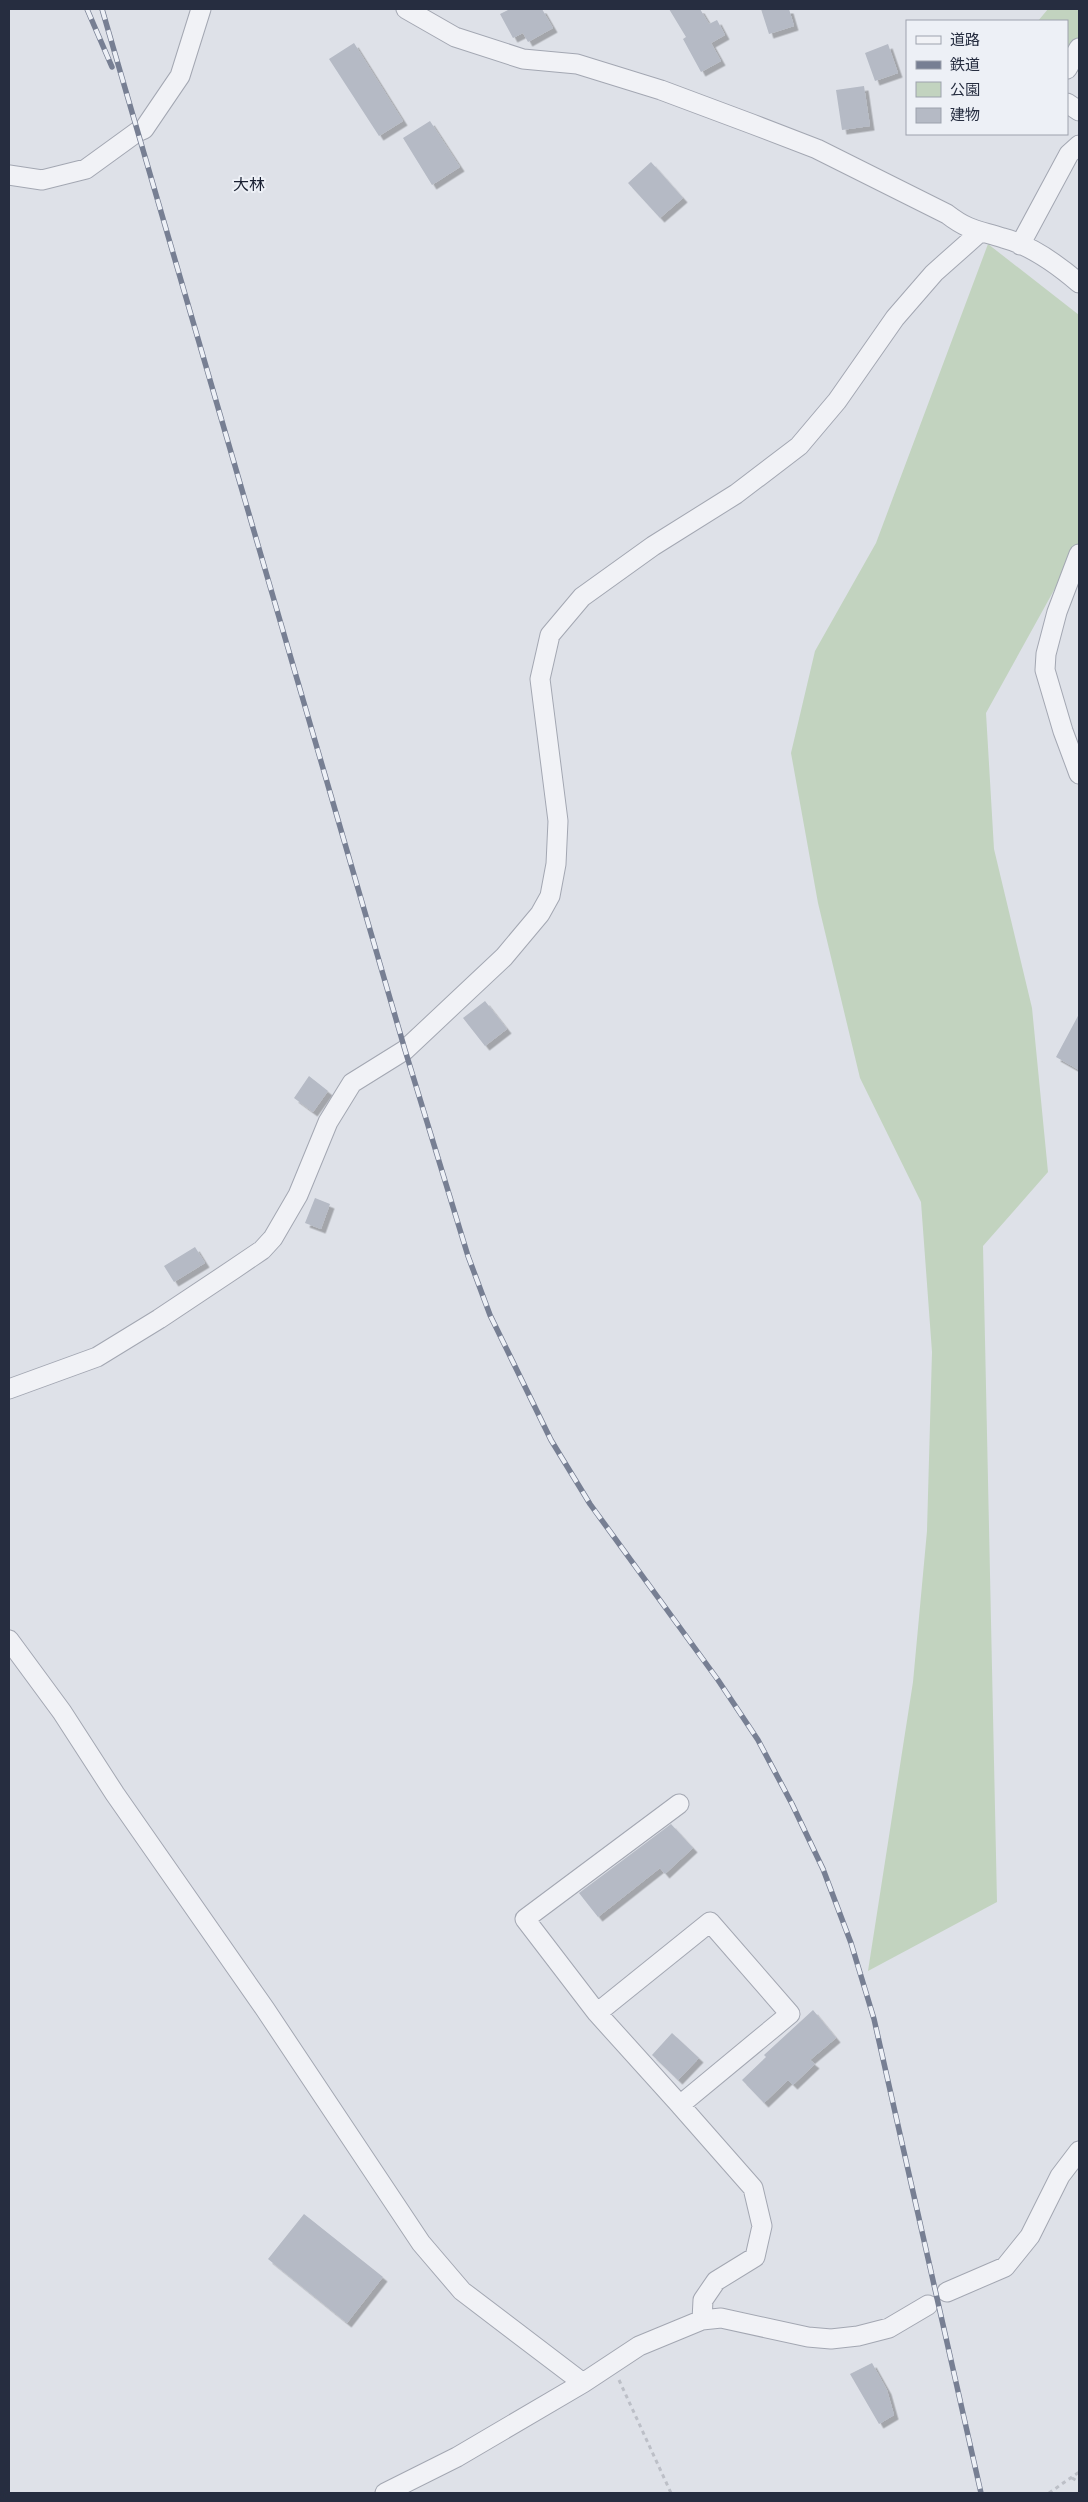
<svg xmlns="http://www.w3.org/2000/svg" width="1088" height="2502" font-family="'Source Sans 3','Noto Sans JP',sans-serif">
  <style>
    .green { fill: #c2d3bf }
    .building { fill: #b5bac5; filter: url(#shadow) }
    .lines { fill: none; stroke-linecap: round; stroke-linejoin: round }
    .street-casing { stroke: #a3a7b2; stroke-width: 21 }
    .path { stroke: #bcbfc7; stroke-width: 3; stroke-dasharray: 4 4; stroke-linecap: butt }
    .street { stroke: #f1f2f6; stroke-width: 19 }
    .rail-casing { stroke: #777f93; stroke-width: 5.5 }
    .rail { stroke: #edf0f6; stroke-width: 4; stroke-dasharray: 11; stroke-linecap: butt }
    .labels { text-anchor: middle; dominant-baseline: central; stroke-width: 4; stroke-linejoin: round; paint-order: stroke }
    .quarter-label { font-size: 16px; fill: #191f31; stroke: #edf0f6 }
  </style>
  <defs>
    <filter id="shadow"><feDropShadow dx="4.5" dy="4.5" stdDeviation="0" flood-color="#0004"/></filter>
  </defs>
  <rect width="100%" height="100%" fill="#dee1e8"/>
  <!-- green -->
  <path class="green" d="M1048,9h31v64l-12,-10v-42h-29z
    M988,244l91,71v230l-93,168 8,136 38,159 16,164 -65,74 14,656 -129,69 45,-289 14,-151 5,-179 -11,-150 -61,-124 -42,-175 -27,-150 24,-102 61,-108z"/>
  <!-- building -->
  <path class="building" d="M510,9h32l11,19 -25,14 -5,-9 -10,5 -13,-24z
    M669,9h31l9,15 8,-4 8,15 -14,8 10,18 -20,11 -18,-33 3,-2z
    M761,9h28l5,17 -25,8z
    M354,43l49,78 -24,15 -50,-77z
    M888,44l10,29 -23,8 -10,-28z
    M864,86l6,40 -28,4 -6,-40z
    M430,121l30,46 -28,18 -29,-47z
    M651,162l32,36 -23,20 -32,-35z
    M485,1001l22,28 -22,17 -22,-28z
    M1079,1014v56l-23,-13z
    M309,1076l19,15 -15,21 -19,-14z
    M315,1198l15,6 -9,25 -16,-6z
    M195,1247l10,16 -31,19 -10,-16z
    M671,1824l22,24 -28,26 -5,-6 -62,49 -19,-24z
    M813,2010l23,28 -26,22 5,4 -22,21 -5,-5 -24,23 -22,-23 24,-23 -2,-2z
    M672,2033l27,25 -21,22 -26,-25z
    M304,2214l79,63 -36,46 -79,-64z
    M872,2363l15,27 7,25 -15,9 -29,-50z"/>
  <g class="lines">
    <defs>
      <path id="street" d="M406,9l49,28 68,22 54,5 84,26 91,34 65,25 130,65c22,17 31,16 56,24 27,7 55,27 76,45
        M1067,69l12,-21
        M1067,103l12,8
        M9,175l33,5 44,-11 51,-37 7,-3 36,-53 21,-67
        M1020,245l49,-91 10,-9
        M1079,554l-22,58 -11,42 -1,16 18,61 16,43
        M9,1389l88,-32 62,-38 75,-50 28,-19 11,-12 25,-43 30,-73 24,-39 53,-33 99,-93 36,-43 10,-18 6,-32 2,-43 -18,-142 10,-44 32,-38 71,-51 83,-52 63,-48 38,-45 58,-83 39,-45 45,-40
        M9,1640l53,72 53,82 150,215 156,234 41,48 121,92
        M679,1804l-154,115 72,94 83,92
        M597,2013l113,-91 80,92 -110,91 73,83 9,38 -7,31 -39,24 -13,19 -1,20
        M947,2292l58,-25 25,-31 30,-60 19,-25
        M385,2493l72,-36 126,-74 56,-37 63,-26 19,-2 87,19 23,2 27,-3 31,-8 39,-23"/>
    </defs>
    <!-- street casing -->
    <use href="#street" class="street-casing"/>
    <!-- path -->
    <path class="path" d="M619,2380l52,113
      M1072,2478l7,4
      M1049,2493l30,-21"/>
    <!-- street -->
    <use href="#street" class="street"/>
    <defs>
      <path id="rail" d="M87,9l25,58
        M102,9l303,1041 63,206 22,59 61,125 39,64 128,176 40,60 34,64 31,65 28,74 23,76 107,474"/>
    </defs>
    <!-- rail casing -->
    <use href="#rail" class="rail-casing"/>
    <!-- rail -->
    <use href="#rail" class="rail"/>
  </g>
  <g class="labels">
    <!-- quarter labels -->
    <g class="quarter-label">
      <text x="249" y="185">大林</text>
    </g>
  </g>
  <!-- border -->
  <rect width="1088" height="2502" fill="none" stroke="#262d40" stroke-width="20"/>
  <!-- legend -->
  <rect x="906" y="20" width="162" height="115" fill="#edf0f6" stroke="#9da2ad"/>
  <rect x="916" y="36" width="25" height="8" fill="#f1f2f6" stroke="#9da2ad"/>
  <text x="950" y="45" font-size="15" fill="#262d40">道路</text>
  <rect x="916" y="61" width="25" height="8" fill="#777f93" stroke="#9da2ad"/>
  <text x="950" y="70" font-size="15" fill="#262d40">鉄道</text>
  <rect x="916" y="82" width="25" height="15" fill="#c2d3bf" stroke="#9da2ad"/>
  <text x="950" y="95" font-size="15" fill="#262d40">公園</text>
  <rect x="916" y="108" width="25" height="15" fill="#b5bac5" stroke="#9da2ad"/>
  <text x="950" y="120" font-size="15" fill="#262d40">建物</text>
</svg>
